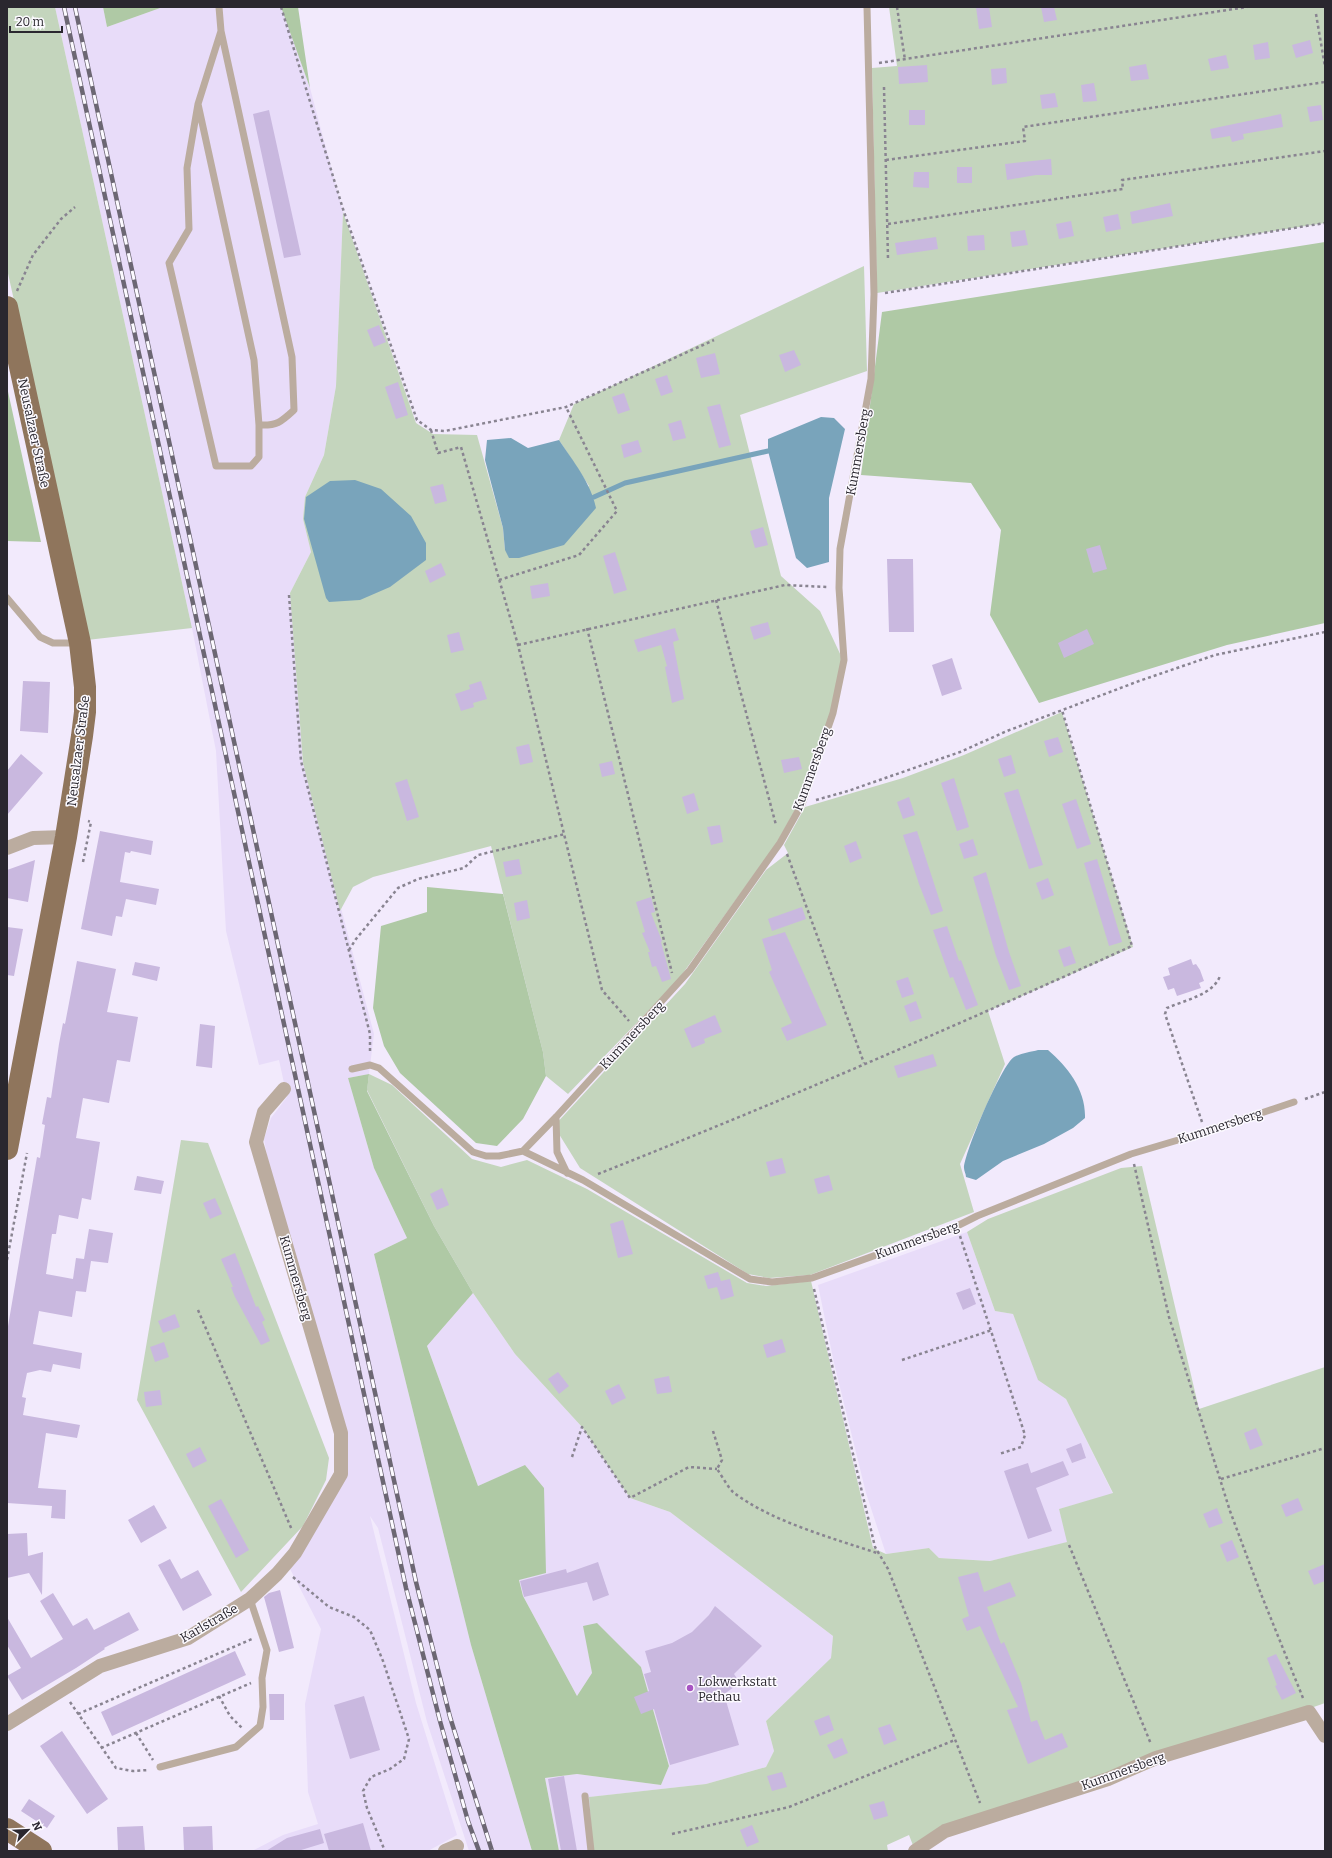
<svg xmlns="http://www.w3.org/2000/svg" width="1332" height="1858" font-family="Bitter,serif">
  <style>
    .built { fill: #e8dcf9 }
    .green { fill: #c4d5bd }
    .forest { fill: #afc9a5 }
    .water { fill: #79a4bb }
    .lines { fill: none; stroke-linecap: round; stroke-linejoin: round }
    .stream { stroke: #79a4bb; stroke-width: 5 }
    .building { fill: #c9b8df }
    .path { stroke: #898491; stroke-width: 2.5; stroke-dasharray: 3 3; stroke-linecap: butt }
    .lane { stroke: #bbac9f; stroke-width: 7 }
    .street { stroke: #bbac9f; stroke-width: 14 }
    .primary { stroke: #8f755c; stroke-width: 22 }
    .rail-casing { stroke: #6c6773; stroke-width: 4.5 }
    .rail { stroke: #fcfaff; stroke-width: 3; stroke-dasharray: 9; stroke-linecap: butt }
    .poi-dot { fill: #a854c3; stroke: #fcfaff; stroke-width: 1.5 }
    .labels { text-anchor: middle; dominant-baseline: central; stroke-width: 3; stroke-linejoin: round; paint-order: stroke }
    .street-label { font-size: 13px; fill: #2a272f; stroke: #fcfaff }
    .poi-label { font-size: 13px; fill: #2a272f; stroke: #fcfaff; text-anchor: start }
  </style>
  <rect width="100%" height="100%" fill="#f2eafc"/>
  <!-- built -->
  <path class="built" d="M55,7h48l4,20 56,-20h118l29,81 33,124 -7,174 -12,69 -19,42 -2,22 8,33 -21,41 13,170 71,271 -5,40 -21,4 26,90 33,70 -33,16 97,391 61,206h-63l-42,-129 -49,-194 -8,-12 46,187 41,132 -29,16h-176l31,-16 35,-11 -10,-32 -3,-88 16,-75 -32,-62 55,-89 3,-44 -79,-272 -4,-23 7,-21 16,-21 -8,-37 -20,5 -33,-134 -10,-180 -24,-123z
    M967,1232l28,79 18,3 25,65 28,20 47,95 -54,15 9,33 -78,19 -51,-3 -10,-10 -43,6 -20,-61 -32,-130 -16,-78z
    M473,1293l42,61 67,73 48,71 40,14 163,124 -2,22 -65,63 8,30 -8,16 -60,17 -116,13 3,54h-34l-14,-73 32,-4 84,11 8,-19 -28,-99 -57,-41 8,47 -15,23 -54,-100 -4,-16 6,-114 -47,20 -51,-140z"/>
  <!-- green -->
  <path class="green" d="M7,7h48l137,621 -105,12 -28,-138 -52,-233z
    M889,7h436v216l-448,70 -5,-225 25,-2z
    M343,212l73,211 17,11 44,1 26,93 2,22 84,-64 -30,-46 15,-36 290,-138 3,105 -127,44 41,161 39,35 22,47 -12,56 -31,89 -23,41 -98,136 -110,114 -22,-18 -3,-24 -52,-206 -118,31 -20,10 -13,24 -37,-148 -13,-170 21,-41 -8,-33 2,-22 19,-42 12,-69z
    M1062,712l71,235 -145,64 17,53 -45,100 14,48 -164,63 -41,3 -21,-4 -168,-106 -26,-42 131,-142 81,-114 22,-17 -4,-8 21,-38 98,-29 61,-23z
    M369,1074l23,11 80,74 29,8 26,-7 60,29 160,94 19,3 45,-5 62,267 13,6 43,-6 10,10 51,3 77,-19 -8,-33 54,-16 -47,-94 -28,-19 -25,-66 -18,-3 -28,-79 21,-13 133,-51 21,-2 57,243 126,-42v336l-411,145 -5,-13 -22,10 1,6h-295l-4,-54 117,-13 60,-17 8,-16 -8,-30 65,-63 2,-22 -163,-124 -40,-14 -48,-71 -67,-73 -42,-61 -39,-67 -67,-136z
    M181,1140l27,3 121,315 -3,22 -23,46 -62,66 -104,-192z"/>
  <!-- forest -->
  <path class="forest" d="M103,7h60l-56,20z
    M281,7h17l12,81z
    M1325,242v381l-98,22 -188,58 -49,-88 11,-85 -30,-47 -110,-8 21,-163z
    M7,387l34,155 -34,-1z
    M427,887l76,7 40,158 3,24 -23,43 -26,27 -21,-3 -76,-70 -16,-27 -11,-38 8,-82 46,-14z
    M369,1074l-2,17 67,135 39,67 -46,53 51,140 47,-21 19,23 2,85 -27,7 4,16 54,100 15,-23 -9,-47 14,-3 44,44 28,99 -8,19 -84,-11 -32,4 14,73h-27l-61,-206 -97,-391 33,-16 -33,-70 -26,-90z"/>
  <!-- water -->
  <path class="water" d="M821,417l13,1 11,11 -16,69v64l-22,6 -11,-10 -28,-107v-12z
    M511,438l17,10 31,-8c14,21 32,43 37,68l-32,37 -45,13h-10l-4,-8 -2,-22 -18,-68 2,-20z
    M355,480l26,9 30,27 15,27v17l-36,27 -30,13 -31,2 -3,-4 -22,-79 2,-22 24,-16z
    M1038,1050h10c20,17 38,40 37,68l-12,10 -29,16 -41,17 -27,19 -10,-3c0,-3 -2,-6 -2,-9 0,-15 38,-104 50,-111 7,-4 17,-5 24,-7z"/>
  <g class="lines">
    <!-- stream -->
    <path class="stream" d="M594,497l31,-14 143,-32"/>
  </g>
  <!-- building -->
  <path class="building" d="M976,7h13l3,20 -13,2z
    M1041,7h13l3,13 -13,2z
    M1310,40l3,13 -17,5 -4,-13z
    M1268,42l2,16 -15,2 -2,-15z
    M1226,55l3,13 -18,3 -3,-12z
    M1146,64l3,15 -18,2 -2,-14z
    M927,65l1,17 -29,2 -1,-17z
    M1006,68l1,15 -15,2 -1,-16z
    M1094,83l3,18 -14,1 -2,-17z
    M1055,93l3,14 -16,2 -2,-14z
    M1321,105l2,15 -13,2 -3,-15z
    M269,110l32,145 -17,3 -31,-144z
    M909,110h16v15h-16z
    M1281,114l2,13 -40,7 1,5 -12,3 -2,-6 -18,3 -2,-10z
    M1051,159l1,16h-16l-29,5 -2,-16z
    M957,167h15v16h-15z
    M914,172h15v16l-16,-1z
    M1170,203l3,13 -41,8 -2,-12z
    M1118,214l3,15 -15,3 -3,-15z
    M1071,221l3,15 -15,3 -3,-15z
    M1025,230l3,15 -16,2 -2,-15z
    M984,235l1,15 -17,1 -1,-15z
    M936,237l2,12 -41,6 -2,-12z
    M379,325l7,17 -12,5 -7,-17z
    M794,350l7,15 -16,7 -6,-17z
    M715,353l5,21 -19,4 -5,-20z
    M667,375l6,17 -12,4 -6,-17z
    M398,382l10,33 -12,4 -11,-32z
    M624,393l6,17 -12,4 -6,-17z
    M720,404l11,41 -12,3 -12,-41z
    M681,420l5,18 -13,3 -5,-17z
    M638,440l4,12 -18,6 -3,-13z
    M443,484l4,17 -12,3 -5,-17z
    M763,527l5,18 -13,3 -5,-17z
    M1100,545l7,24 -14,4 -7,-24z
    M615,552l12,38 -13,4 -11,-38z
    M887,559h26l1,73h-25z
    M441,563l5,12 -16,8 -5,-12z
    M548,583l2,13 -18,3 -2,-13z
    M768,622l3,12 -17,6 -4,-13z
    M675,628l4,12 -6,2 11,57 -12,4 -7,-36 2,-1 -6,-21 -23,7 -4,-12z
    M1087,629l7,15 -30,14 -6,-15z
    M459,632l5,18 -13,3 -4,-18z
    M952,658l10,31 -20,7 -10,-31z
    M23,681l27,1 -2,51 -28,-2z
    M481,681l6,18 -14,4 1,4 -13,4 -6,-17 15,-5 -1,-4z
    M1058,737l5,15 -14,5 -5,-16z
    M529,744l4,18 -13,3 -4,-18z
    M21,754l22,19 -36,42v-44z
    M1011,755l5,18 -12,4 -6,-18z
    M799,757l3,12 -18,4 -3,-13z
    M612,761l3,13 -13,3 -3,-13z
    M954,778l15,49 -12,4 -16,-48z
    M407,779l12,38 -12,4 -12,-38z
    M1018,789l25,76 -14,4 -25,-76z
    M694,793l5,17 -12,4 -5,-17z
    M909,797l6,18 -12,4 -6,-17z
    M1076,799l15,45 -14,5 -15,-45z
    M720,825l3,17 -12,3 -4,-18z
    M100,831l53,10 -2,14 -20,-4 -1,2 -5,-1 -5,30 39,7 -3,16 -30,-6 -4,18 -6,-1 -4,20 -31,-7z
    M917,831l26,80 -12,4 -12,-31 -16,-49z
    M973,839l5,16 -14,4 -5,-15z
    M856,841l6,17 -12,5 -6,-17z
    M519,859l3,15 -16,3 -3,-15z
    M1097,859l25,83 -13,4 -25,-83z
    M35,860l-7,42 -21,-4v-28z
    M986,872l23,80 12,34 -12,4 -13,-34 -23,-79z
    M1048,878l6,17 -12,5 -6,-17z
    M651,897l4,15 -4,1 11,28 -1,1 10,37 -9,3 -6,-16 -4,1 -4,-15h2l-8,-19 3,-1 -9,-30z
    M527,900l3,18 -13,3 -3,-18z
    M802,907l4,12 -34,12 -4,-12z
    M947,926l12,35 2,-1 17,45 -12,5 -13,-33 -3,1 -17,-48z
    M7,927l16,2 -9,47 -7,-1z
    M785,932l42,93 -40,16 -6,-13 11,-5 -23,-51 3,-2 -10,-31z
    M1070,946l6,17 -12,4 -6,-17z
    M1191,959l2,6 3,-1 4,6 4,11 -5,2 2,5 -24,8 -3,-8 -6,2 -5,-13 7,-2 -2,-7z
    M77,961l39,8 -9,43 31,5 -8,45 -13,-2 -8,43 -26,-5 -7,40 24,4 -9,58 -9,-2 -4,21 -19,-4 -3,19h-4l-6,40 27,5 3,-21 8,1 5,-30 24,4 -5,30 -17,-2 -5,31 -10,-1 -4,26 -33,-6 -6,33 49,9 -2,16 -27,-5 -2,8 -11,-2 -13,3 -5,24 4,1 -3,17 57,10 -3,13 -31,-5 -8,55 28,2 -1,29 -14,-1 1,-12 -45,-3v-171l30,-175 3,1 5,-33 -3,-1 5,-27 4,1 8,-54 4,-21 2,1z
    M135,962l25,5 -3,14 -25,-6z
    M908,977l6,17 -12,4 -6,-17z
    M916,1001l6,17 -12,4 -6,-16z
    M715,1015l7,17 -18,7 1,4 -13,5 -8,-19z
    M200,1024l15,2 -3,42 -16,-2z
    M933,1054l4,12 -39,12 -4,-12z
    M782,1158l4,15 -16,4 -4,-15z
    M829,1175l4,15 -15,4 -4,-15z
    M137,1176l27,5 -3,13 -27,-4z
    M442,1188l7,17 -12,5 -7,-16z
    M215,1198l7,16 -12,5 -7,-16z
    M623,1220l10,34 -15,4 -8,-34z
    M235,1253l21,54 2,-1 7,14 -3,2 8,19 -9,4 -26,-48 -4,-10h2l-12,-28z
    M718,1272l3,9 9,-2 4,17 -13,4 -4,-13 -9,2 -4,-13z
    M970,1288l6,16 -13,6 -7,-17z
    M175,1314l5,13 -17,6 -5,-12z
    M782,1339l4,13 -19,6 -4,-13z
    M164,1342l5,15 -14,5 -5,-15z
    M558,1372l11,14 -10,8 -11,-15z
    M669,1376l3,16 -15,2 -3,-15z
    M619,1384l7,14 -14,7 -7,-14z
    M160,1390l2,15 -16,2 -2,-15z
    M1256,1428l7,17 -13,5 -6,-17z
    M1081,1443l5,15 -14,5 -6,-14z
    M200,1447l7,14 -14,7 -7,-14z
    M1063,1461l6,14 -33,13 16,43 -24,8 -24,-68 24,-8 3,10z
    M1298,1498l5,12 -17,7 -5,-12z
    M221,1499l28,51 -13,8 -28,-52z
    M154,1505l13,23 -26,15 -13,-23z
    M1217,1508l6,15 -14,5 -6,-14z
    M27,1533l1,23 15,-4 -1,43 -13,-22 -22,5v-44z
    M1232,1540l7,17 -12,5 -7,-17z
    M170,1559l11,20 17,-9 14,25 -29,16 -25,-46z
    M598,1562l11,33 -16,6 -6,-19 -63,15 -4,-16 46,-12 1,4z
    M1325,1564v17l-11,4 -6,-14z
    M978,1572l6,20 26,-10 6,14 -29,11 14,37 3,-2 17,41 10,39 6,-2 8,20 17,-7 6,14 -40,17 -21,-54 11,-3 -38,-81 -13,5 -5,-12 7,-3 -11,-39z
    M280,1590l14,58 -15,4 -15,-55 5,-4z
    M53,1593l20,33 14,-8 7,12 35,-18 10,18 -35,18 1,1 -29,19 -54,32 -15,-24 14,-8 -14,-23v-28l24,41 32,-19 -23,-38z
    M715,1606l47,40 -28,28 6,9 -16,11 15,51 -69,20 -16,-56 -13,5 -7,-17 15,-6 -5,-17 7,-2 -6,-21 27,-8 20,-11 17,-17z
    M235,1651l11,24 -134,61 -11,-24z
    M1276,1654l20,39 -14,7 -7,-14 2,-1 -10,-27z
    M269,1694h15v26h-14z
    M364,1696l16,54 -30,9 -16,-54z
    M829,1715l5,15 -14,6 -6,-15z
    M890,1724l7,16 -13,5 -6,-17z
    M62,1731l46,68 -21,15 -47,-68z
    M842,1738l6,15 -14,6 -7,-14z
    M782,1772l5,15 -15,4 -5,-15z
    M564,1776l13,75h-16l-13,-72z
    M29,1799l26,17 -8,12 -26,-17z
    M884,1801l4,15 -14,4 -5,-15z
    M363,1823l8,28h-42l-5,-17z
    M752,1825l7,17 -12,5 -7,-17z
    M143,1826l2,25h-27l-1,-24z
    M212,1826l1,25h-29l-1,-24z
    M320,1829l4,14 -26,8h-32l21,-13z"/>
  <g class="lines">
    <!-- path -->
    <path class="path" d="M281,7l62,202 74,211 14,10 14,1 121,-24 148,-67
      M897,7l8,53
      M1316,14l9,53
      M879,63l368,-56
      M884,87l4,172
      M886,160l139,-19 -2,-14 302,-45
      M888,224l235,-35 -1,-9 203,-29
      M17,291l16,-36 28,-36 14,-12
      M885,293l440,-70
      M431,430l7,23 23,-6 57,198 84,345 27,31
      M499,580l80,-25 38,-44 -51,-104
      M289,595l12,166 69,273v20
      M716,600l60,225
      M587,628l85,345
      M518,645l267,-60 42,2
      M816,800l32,-9 112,-39 47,-21 132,-50 76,-26 110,-23
      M787,854l77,209
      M83,862l8,-40 -3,-1
      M349,950l7,-11 42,-51 20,-9 46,-11 14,-13 87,-21
      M1305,1099l20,-7
      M1202,1122l-37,-108 2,-6c18,-8 46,-13 53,-32
      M1134,1164l35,153 61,194 31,83 42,104
      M598,1174c180,-71 358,-148 534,-228l-70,-236
      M960,1236l65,199 -4,12 -22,7
      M7,1260l20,-107
      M814,1289l61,258 13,22 92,234
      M198,1310l94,220
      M902,1360l90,-30
      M713,1431l9,29 -5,9c5,7 10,17 16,23 37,29 99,46 144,61
      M572,1457l10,-30 48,71 59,-31 28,2
      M1221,1479l104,-31
      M1069,1545l82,199
      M293,1577l36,30 25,10 16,13 13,31 26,78 -5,20 -14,10 -19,8 -8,14 4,17 18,43
      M219,1696l11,20 12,12
      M70,1702l46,66 17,3 16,-1
      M78,1714l174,-75
      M136,1733l17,27
      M101,1748l150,-65
      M672,1834l117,-27 166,-67"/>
    <!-- lane -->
    <path class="lane" d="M219,7l2,24 -23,73 56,256 5,65
      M198,104l-11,64 2,61 -20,34 47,203h35l8,-9v-32c18,1 22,-3 35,-15l-2,-53 -71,-326
      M7,598l33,39 13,6h25
      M352,1069l18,-4 9,3 94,84 13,4h13l24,-5 33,-34 134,-147 90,-127 22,-39 31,-91 11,-53 -5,-72 1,-39 31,-170 3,-85 -7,-287
      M556,1117l1,35 10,21
      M523,1151l60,29 167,99 22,3 40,-4 145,-52 20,-10 154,-62 74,-22 89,-30
      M160,1767l76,-20 24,-21 3,-19 -1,-29 5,-28 -17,-51
      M585,1796l6,55"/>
    <!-- street -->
    <path class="street" d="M7,848l26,-10 33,-1
      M7,1724l93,-58 88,-28 62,-39 27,-25 18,-21 46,-79v-41l-85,-291 8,-30 20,-23
      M445,1851l12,-5
      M915,1851l30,-20 163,-52 48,-21 153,-46 16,24"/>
    <!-- primary -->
    <path class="primary" d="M7,307l73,336 5,44v25l-3,24 -16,101 -59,312
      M7,1829l34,22"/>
    <defs>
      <path id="rail" d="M64,7l342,1581 34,133 28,100 11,30
        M75,7l341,1575 34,135 42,134"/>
    </defs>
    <!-- rail casing -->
    <use href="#rail" class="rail-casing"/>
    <!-- rail -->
    <use href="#rail" class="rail"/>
  </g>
  <!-- markers -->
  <circle class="poi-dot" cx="690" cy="1688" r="4"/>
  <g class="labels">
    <!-- street labels -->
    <g class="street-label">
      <text transform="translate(34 433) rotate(78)">Neusalzaer Straße</text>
      <text transform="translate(858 452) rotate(-80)">Kummersberg</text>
      <text transform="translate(78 751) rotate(-83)">Neusalzaer Straße</text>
      <text transform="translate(812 769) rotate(-70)">Kummersberg</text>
      <text transform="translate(632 1035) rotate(-47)">Kummersberg</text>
      <text transform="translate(1220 1126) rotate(-18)">Kummersberg</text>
      <text transform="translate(917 1240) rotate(-20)">Kummersberg</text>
      <text transform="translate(296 1278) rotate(74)">Kummersberg</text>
      <text transform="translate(209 1623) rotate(-30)">Karlstraße</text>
      <text transform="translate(1123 1771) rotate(-20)">Kummersberg</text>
    </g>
    <!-- poi labels -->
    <g class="poi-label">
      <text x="698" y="1681">Lokwerkstatt<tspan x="698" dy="15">Pethau</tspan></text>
    </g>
  </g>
  <!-- border -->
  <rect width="1332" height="1858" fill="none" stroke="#2a272f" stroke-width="16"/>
  <!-- north arrow -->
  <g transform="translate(28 1830) rotate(66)" stroke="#fcfaff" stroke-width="3" paint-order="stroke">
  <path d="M0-3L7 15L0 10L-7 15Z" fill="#2a272f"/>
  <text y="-6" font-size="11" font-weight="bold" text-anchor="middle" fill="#2a272f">N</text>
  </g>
  <!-- scale -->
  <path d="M10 26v6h52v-6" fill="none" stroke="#2a272f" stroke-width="2"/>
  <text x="16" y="26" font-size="12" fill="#2a272f" stroke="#fcfaff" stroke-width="3" paint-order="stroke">20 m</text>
</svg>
